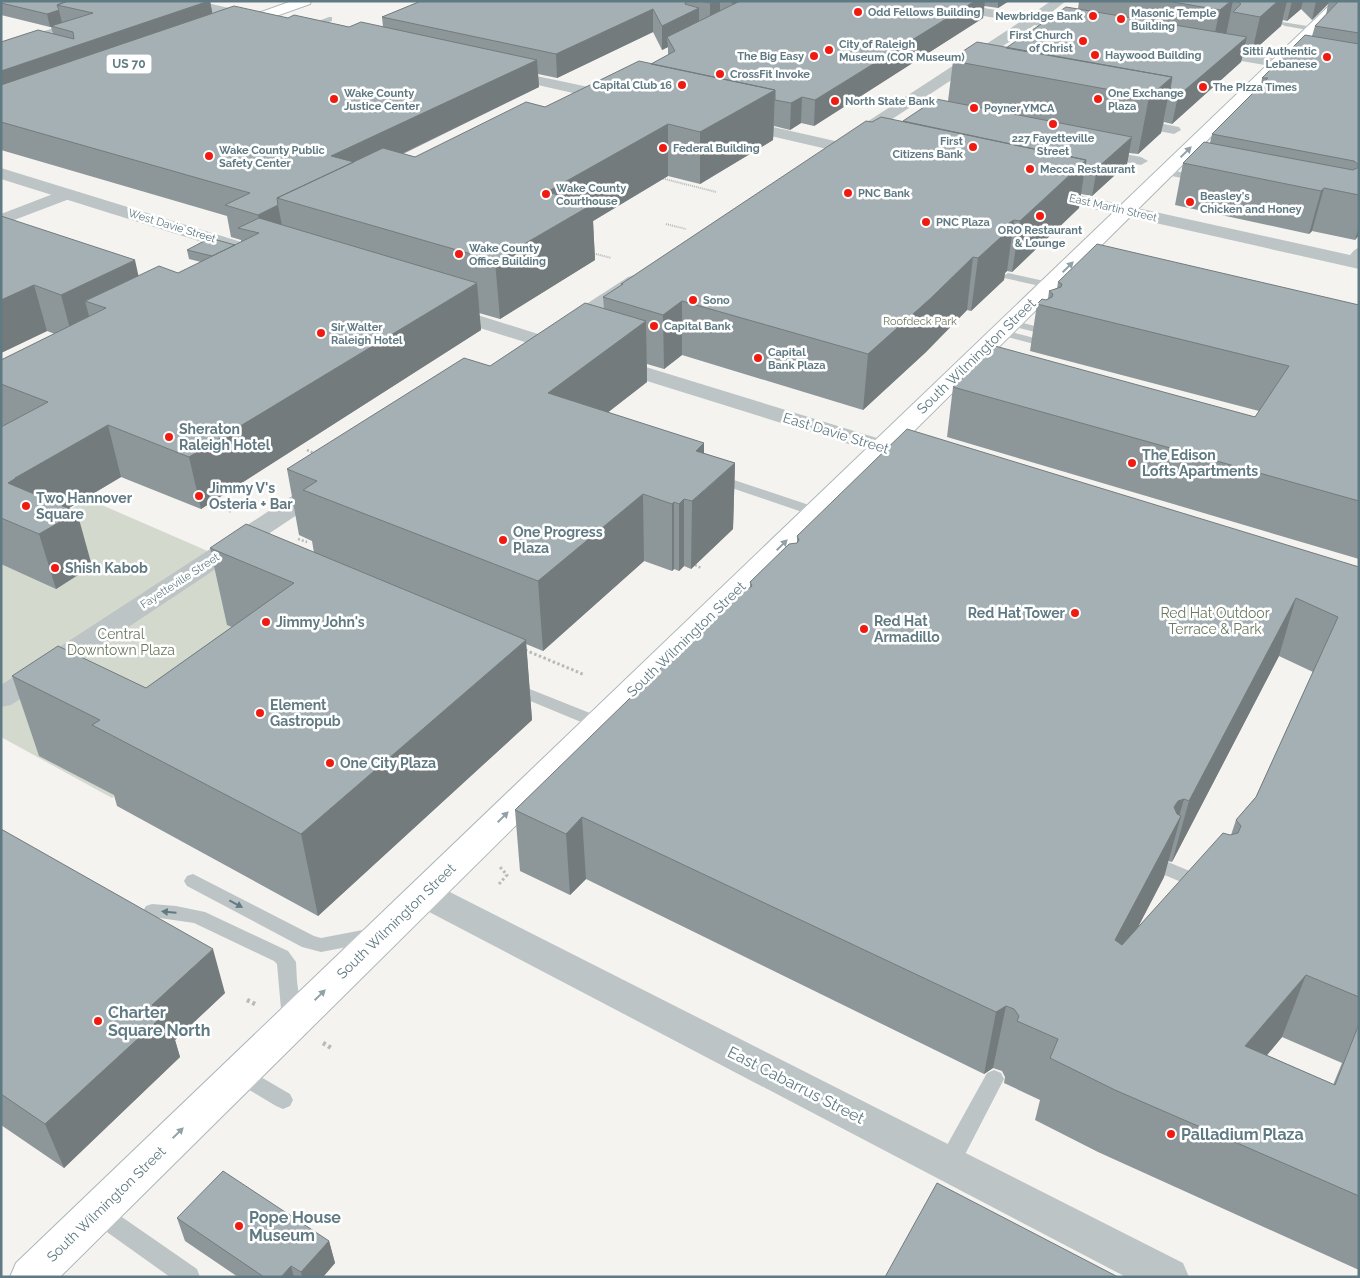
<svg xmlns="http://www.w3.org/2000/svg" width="1360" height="1278" font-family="Raleway,sans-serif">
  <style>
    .green { fill: #d4d9ce }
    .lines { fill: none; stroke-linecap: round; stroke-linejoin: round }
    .secondary-casing { stroke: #adb6b9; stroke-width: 2 }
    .primary-casing { stroke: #b1b7ba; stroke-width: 2 }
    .path-far3 { stroke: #b5babc; stroke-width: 2; stroke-dasharray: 1 1; stroke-linecap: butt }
    .path-far2 { stroke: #b5babc; stroke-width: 2.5; stroke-dasharray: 2 2; stroke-linecap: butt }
    .path-far1 { stroke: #b5babc; stroke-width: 3; stroke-dasharray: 2.5 2.5; stroke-linecap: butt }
    .path { stroke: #b5babc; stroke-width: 4.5; stroke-dasharray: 3 3; stroke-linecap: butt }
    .service { fill: #bdc4c6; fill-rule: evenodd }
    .pedestrian { fill: #bdc4c6; fill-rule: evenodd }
    .minor { fill: #bdc4c6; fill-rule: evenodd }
    .tertiary { fill: #bdc4c6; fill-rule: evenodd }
    .secondary { fill: #fff; fill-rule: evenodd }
    .primary { fill: #fff; fill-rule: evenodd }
    .wall { fill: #8d979a; fill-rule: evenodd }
    .shaded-wall { fill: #737b7d }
    .building { fill: #a4b0b3; stroke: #737b7d; fill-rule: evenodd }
    .oneway { fill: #90a2a8 }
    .oneway2 { fill: #607a83 }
    .poi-dot { fill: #f11a11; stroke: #fff; stroke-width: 2 }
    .labels { text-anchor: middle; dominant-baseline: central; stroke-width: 5; stroke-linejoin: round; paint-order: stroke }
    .far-poi-label { font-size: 11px; font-weight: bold; fill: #607a83; stroke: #fff; text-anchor: start }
    .far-street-label { font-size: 11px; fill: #607a83; stroke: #fff }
    .far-park-label { font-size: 11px; fill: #6a795f; stroke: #fff }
    .shield { fill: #fff; stroke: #90a2a8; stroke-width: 1 }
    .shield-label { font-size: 12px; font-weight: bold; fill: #607a83 }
    .street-label { font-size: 14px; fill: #607a83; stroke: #fff }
    .poi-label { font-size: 14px; font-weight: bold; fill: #607a83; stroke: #fff; text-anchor: start }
    .park-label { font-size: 14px; fill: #6a795f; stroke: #fff }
    .near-poi-label { font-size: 16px; font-weight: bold; fill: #607a83; stroke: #fff; text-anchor: start }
    .near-street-label { font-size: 16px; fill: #607a83; stroke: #fff }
  </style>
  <rect width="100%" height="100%" fill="#f4f3ef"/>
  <!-- green -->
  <path class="green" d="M88,499l267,116 -243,183 -111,-61v-187z"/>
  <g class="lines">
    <defs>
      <path id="secondary" d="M1334,1h14l-1288,1276h-50l6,-14z"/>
      <path id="primary" d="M292,1h19l-1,3 -70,25h-10l-2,-3 2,-3z"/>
    </defs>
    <!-- secondary casing -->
    <use href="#secondary" class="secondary-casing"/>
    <!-- primary casing -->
    <use href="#primary" class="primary-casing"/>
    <!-- path-far3 -->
    <path class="path-far3" d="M661,178l55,14
      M666,224l20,5
      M592,253l19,5"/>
    <!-- path-far2 -->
    <path class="path-far2" d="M307,450l9,4
      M218,506l14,6
      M298,539l9,3
      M695,565l6,3"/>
    <!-- path-far1 -->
    <path class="path-far1" d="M525,650l60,25
      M499,884l8,-9 -7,-8"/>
    <!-- path -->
    <path class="path" d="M247,1000l10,5
      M323,1043l10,6"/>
    <!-- service -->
    <path class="service" d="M329,17h3v4l-28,9 -4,-2z
      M72,22h3v4l-48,14 -4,-2z
      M1282,22l32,5 4,2 -4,2 -29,-5 -4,-2z
      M1165,169l36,7 5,3 -5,3 -39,-8v-4z
      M1359,248v11l-4,5h-8l-1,-2c3,-5 7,-13 13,-14z
      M1008,273l45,10 1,2 -5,3 -45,-10 -1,-2z
      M1011,320l40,10 2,2 -6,3 -40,-10 -2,-2 2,-2z
      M1000,329l42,11 2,2 -6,3 -42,-11 -2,-2 2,-2z
      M725,477l96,32 2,3 -7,4 -5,-1 -91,-31 -2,-3 2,-3z
      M512,682l93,37 2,4 -2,4 -6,1 -6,-1 -87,-36 -2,-4 2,-4z
      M1168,862l41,17 3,5 -3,5 -6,2 -41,-17 -3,-5 3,-5z
      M193,874l121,62 7,2 52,-10 7,2 2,5 -2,5 -7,2 -52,10 -19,-5 -115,-61 -3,-5 3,-5z
      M152,904l24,2 29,6 83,39 8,11 1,19 5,39 -3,6 -7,2 -7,-2 -3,-6 -5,-56 -3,-3 -80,-38 -48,-7 -3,-5 3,-5z
      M240,1065l50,29 3,6 -3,6 -7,3 -7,-3 -43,-26 -3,-6 3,-6z
      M994,1070l7,3 3,6 -47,91 -8,2 -8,-2 -3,-7 3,-7 46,-83z
      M98,1203l8,3 91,63 3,8h-30l-80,-57 -3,-7 3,-7z"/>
    <!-- pedestrian -->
    <path class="pedestrian" d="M1133,118l46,9 2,3 -7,4 -46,-9 -1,-3z
      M1098,149l43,8 7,4 -7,4 -48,-9 -2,-3z"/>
    <!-- minor -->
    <path class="minor" d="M1031,17l5,1 2,3 -2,3 -177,117h-12l-2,-3 2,-3 179,-117z
      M66,189l6,1 3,4 -3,4 -71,27v-11z
      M635,275l7,2 3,4 -3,4 -71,46 -7,2 -7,-2 -3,-4 3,-4 71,-46z
      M324,479l9,2 3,5 -3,5 -322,214 -10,2v-22l314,-204z"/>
    <!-- tertiary -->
    <path class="tertiary" d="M173,1h25l63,14 2,3 -7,4 -82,-18z
      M915,1h30l84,15 22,-15h15l-22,17 36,7 7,4 -7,4 -159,-28z
      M1206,47l153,26v8l-158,-27 -2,-3 2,-3z
      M503,69l114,24 5,2 3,3 -3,3 -5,2 -119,-27 -2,-3 2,-3z
      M737,119l129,29 6,1 2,4 -2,4 -6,1 -135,-31 -2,-3 2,-3z
      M1,168l250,77 2,4 -2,4 -7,2 -7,-2 -236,-74z
      M1042,187l317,70v12l-323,-73 -3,-4 3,-4z
      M446,305l130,41 3,4 -3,4 -7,2 -130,-41 -3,-4 3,-4z
      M610,356l306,94 4,5 -4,5 -8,2 -8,-2 -298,-93 -3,-5 3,-5z
      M424,882l12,3 747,378 6,14h-63l-714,-374 -5,-9 5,-9z"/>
    <!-- secondary -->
    <use href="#secondary" class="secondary"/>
    <!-- primary -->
    <use href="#primary" class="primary"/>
  </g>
  <!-- wall -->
  <path class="wall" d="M1,1h209l2,12 76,5 61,9h34l-1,-10 39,-16h588l-11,7 -14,-2 -1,12 -169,108 -13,-3 -11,7 -16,-4 -1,14 -73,44 -32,-8 -75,45 2,39 -95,59 -21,-6 2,17 -280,179 -80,-32 -52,31 23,58 -36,23 -55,-25v-204l54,-26 -8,-3 -46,22v-137l138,60 39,-3 23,-11 -12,-3 -2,-9 48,-5 6,-3v-2l-10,-3 -4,-21 -226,-66v-108l52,-8 -2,-7h-1l-49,-12zM653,32l9,18 6,-3v8l-17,9 -106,43 -130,50 -12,-3 136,-67 -1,-13 19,4z
    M1079,1h280v234l-4,5 -43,-9 -3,3 -134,-29 8,-42 27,-20 2,-9 49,-49 1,-7 50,-42 3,-10 11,-11 2,-11 -16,16 -11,-11 -14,12 -4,-1 -2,6 -29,26 -8,-1 -3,11 -69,62 -8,-2 -3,11 -23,21 -9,-1 -2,11 -35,32 -11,-2 -2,14 -67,64 -5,-1 -2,2 -1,7 -33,31 -4,-1 -41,42 -63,58 -181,-55 -18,14 -17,-5v18l-39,30 96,41 31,10 -2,66 -42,40 -7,-3 -5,5 -5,-2 -2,2 -28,-10 -101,90 -17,-7 6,76 -214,196 -201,-110 -3,-11 -75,-39 -27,-80 134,12 86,-61 -5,-2 -17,-77 104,5 -2,-12 -13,-6 -12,-66 317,-160 -1,-12 18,-11v-2l251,-162 31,-1 45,-20 5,-40 1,-1v-3l52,-9 72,-39z
    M1058,282l301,23v254l-412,-122 6,-50 302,30 4,-6 -229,-60 7,-47 11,-5 1,-8 8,-2z
    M797,536l562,31v703l-261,-118 -63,-32 5,-20 -36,-17 1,-6 -3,-6 -9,-3 -9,6 -398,-195 -16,16 -50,-24 -5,-61 229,-218 6,-4v-6l47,-39zM1279,656l34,16 -57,125 -20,23 -5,15 -93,92 26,-50 4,-16 4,1zM1282,1037l60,26 -9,22 -66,-30z
    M1,829l224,164 -50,47 5,17 -116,111 -63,-43z
    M177,1218l152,23 6,22 -12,14h-85l-53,-36z"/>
  <!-- shaded-wall -->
  <path class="shaded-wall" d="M209,1h1l5,25 -214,76v-31z
    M686,1v13l13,-6v24l-32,5 1,10 -6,3v-24l23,-22z
    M714,1h6v20l-10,5v-23z
    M732,1h28l-28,14z
    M975,1h10l-2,17 -169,108 1,-26z
    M998,1h11l-11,7z
    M1231,1h2l-7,34 -14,10 8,-35z
    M1278,1h9l-6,25 -29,26 8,-35z
    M1292,1h11l-2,8 -14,12z
    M1316,1h13l-1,3 -16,16z
    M653,9v23l-96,46 -1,-24z
    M59,10l3,13 -12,4 -3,-13z
    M1247,37l-6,25 -69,62 6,-28z
    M537,60l2,27 -175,85 -33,-16z
    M1172,77l-11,56 -23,21 11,-57z
    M775,90l-2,50 -73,44v-52z
    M802,97l-1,26 -11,7 1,-27z
    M668,124v52l-75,45 2,39 -95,59 -5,-58 52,-69z
    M1132,137l-5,27 -35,32 5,-28z
    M1086,160l-7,48 -67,64 8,-51z
    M1324,188l-12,43 -3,3 12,-43z
    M278,205l6,31 -21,11 -5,-32z
    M1014,220l-7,51 -2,2 -1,7 -33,31 7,-53 31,-35z
    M1359,226v9l-4,5z
    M973,257l-6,53 -41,42 -63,58 5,-56z
    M135,260l10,45 -39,3 -21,-7 8,30 -20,9 -12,-45z
    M477,283l4,47 -280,179 -12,-52z
    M34,285l13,46 -46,22v-53z
    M682,301v54l-18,14 -1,-54z
    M646,321l1,61 -95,74 -4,-63z
    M108,425l13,52 -89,53 -24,-47 7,-5z
    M704,443v48l31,-28 -2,66 -42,40 1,-68 4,-50z
    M643,494l1,67 -101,90 -5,-70z
    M684,499v67l-5,5v-67z
    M674,502v67l-2,2v-67z
    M77,512l15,54 -36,23 -17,-55z
    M1296,598l-17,58 -107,206 17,-61z
    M526,640l6,80 -214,196 -17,-82z
    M1184,799l-6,21 3,-4 -17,61 -65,125 16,-62 59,-133 4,-6z
    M582,817l4,62 -16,16 -4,-61z
    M213,949l12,44 -50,47 5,17 -116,111 -19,-44 107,-119z
    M1306,975l-24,62 -59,71 22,-62z
    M1006,1006l-13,62 -9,6 12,-62z
    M329,1241l6,22 -12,14h-21l-1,-5z
    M291,1266l3,11h-13z"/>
  <!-- building -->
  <path class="building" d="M1,1h67l-11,4 2,5 -12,4 -46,-11z
    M68,1h141l-208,70v-29l37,-12 36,9 -1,-7 -22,-6 42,-13 -36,-8z
    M421,1h265l-1,3 14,4 -37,18 -9,-17 -97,45 -174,-37z
    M700,1h14l-4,2z
    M740,1h235l-160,99 -13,-3 -11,6 -16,-3v-10l-124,-26 24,-13 -8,-14z
    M1167,1h64l-11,9z
    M1236,1h42l-18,16 -27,-5 8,-8z
    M1337,1h22v32l-44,-7 23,-24z
    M234,6l54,12 6,-3 55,12 12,-5 176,38 -206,96 23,6 -77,36 1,7 -20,10 -33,-10 25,-12 -249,-71v-37z
    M1066,7l181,30 -69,59 -9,-1 3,-18 -166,-29z
    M1305,35l54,9v121l-5,-4 -142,-27 56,-56h-6z
    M977,42l195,35 -23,20 -196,-36 4,-3 -3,-1z
    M639,61l136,29 -75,42 -32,-8 -121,68 46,12 -98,57 -218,-63 106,-50 32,9 111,-55 19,5z
    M936,99l196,38 -35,31 -12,-2 1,-6 -183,-39z
    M881,117l205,43 -66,61 -6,-1 -5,3 -1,2 3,3 -33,30 -5,-1 -42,41 -63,56 -186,-53 -19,14 -60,-18 20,-13h-2l245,-163 6,1z
    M1204,142l149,28 6,-3v28l-35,-7 -3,3 -138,-28z
    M1,216l134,44 -74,35 -27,-10 -33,15z
    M259,218l218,65 -288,174 -81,-32 -93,53h1l-8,5 69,29 -38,22 -38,-16v-91l47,-25 -47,-18v-24l105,-52 -21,-7 74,-35 19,7 81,-40 -21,-5z
    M210,238l25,7 -23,11 -25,-6z
    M1097,244l262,61v196l-406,-114 42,-41 260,71 34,-51 -252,-62 5,-5 4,1 6,-3 1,-3 -4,-3 12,-4 1,-3 -4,-2z
    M585,303l61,18 -98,72 156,50 -8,8 39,12 -43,38 -8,-2 -5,5 -5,-2 -2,2 -29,-10 -105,87 -235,-91 14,-9 -30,-12 177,-111 26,8z
    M907,429l452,138v430l-53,-22 -61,71 90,39 24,-61v172l-244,-106 -65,-32 8,-19 -41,-18 2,-5 -5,-7 -8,-3 -10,6 -414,-195 -16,17 -51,-24 225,-219 4,1 8,-6 -2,-4 39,-38 8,-1 2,-3 -2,-4zM1296,598l42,19 -82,180 -20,23 5,6 -3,7 -8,2 -7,-2 -101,112 -7,-5 66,-124 -4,-2 -3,-7 4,-6 6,-2 5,2z
    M246,524l280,116 -225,194 -209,-109 8,-5 -88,-44 46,-30 88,42 148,-105 -84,-35z
    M1,829l212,120 -61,56 14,8 -121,111 -44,-30z
    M223,1171l106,70 -28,31 -10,-6 -10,11h-17l-87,-59z
    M937,1183l181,94h-233z"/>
  <!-- one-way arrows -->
  <defs><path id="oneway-solid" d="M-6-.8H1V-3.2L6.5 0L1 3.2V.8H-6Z" transform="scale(1.25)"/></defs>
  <g class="oneway">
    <use href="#oneway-solid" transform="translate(1186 152) rotate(-44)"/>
    <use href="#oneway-solid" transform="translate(1068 267) rotate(-44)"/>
    <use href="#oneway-solid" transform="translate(782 545) rotate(-45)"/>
    <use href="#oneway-solid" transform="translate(503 817) rotate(-45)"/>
    <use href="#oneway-solid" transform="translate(320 995) rotate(-44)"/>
    <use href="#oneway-solid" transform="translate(178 1133) rotate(-44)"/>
  </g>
  <g class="oneway2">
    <use href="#oneway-solid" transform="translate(236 904) rotate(28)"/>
    <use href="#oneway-solid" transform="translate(169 912) rotate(-175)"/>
  </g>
  <!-- markers -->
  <g class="poi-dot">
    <circle cx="858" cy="12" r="5"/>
    <circle cx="1093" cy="16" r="5"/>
    <circle cx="1121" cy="19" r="5"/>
    <circle cx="1083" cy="41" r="5"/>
    <circle cx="829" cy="50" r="5"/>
    <circle cx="1095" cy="55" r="5"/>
    <circle cx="814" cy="56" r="5"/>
    <circle cx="1327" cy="57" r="5"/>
    <circle cx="720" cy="74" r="5"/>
    <circle cx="682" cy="85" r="5"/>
    <circle cx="1203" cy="87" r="5"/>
    <circle cx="334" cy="99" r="5"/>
    <circle cx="1098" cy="99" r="5"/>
    <circle cx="835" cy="101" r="5"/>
    <circle cx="974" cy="108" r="5"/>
    <circle cx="1053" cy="124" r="5"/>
    <circle cx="973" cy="147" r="5"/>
    <circle cx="663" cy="148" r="5"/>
    <circle cx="209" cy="156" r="5"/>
    <circle cx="1030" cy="169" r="5"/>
    <circle cx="848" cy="193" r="5"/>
    <circle cx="546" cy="194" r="5"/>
    <circle cx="1190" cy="202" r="5"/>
    <circle cx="1040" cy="216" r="5"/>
    <circle cx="926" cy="222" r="5"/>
    <circle cx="459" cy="254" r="5"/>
    <circle cx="693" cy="300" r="5"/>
    <circle cx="654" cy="326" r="5"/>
    <circle cx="321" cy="333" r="5"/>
    <circle cx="758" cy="358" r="5"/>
    <circle cx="169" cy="437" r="5"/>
    <circle cx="1132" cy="463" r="5"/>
    <circle cx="199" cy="496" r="5"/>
    <circle cx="26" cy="506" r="5"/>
    <circle cx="503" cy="540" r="5"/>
    <circle cx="55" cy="568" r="5"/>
    <circle cx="1075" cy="613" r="5"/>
    <circle cx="266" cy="622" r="5"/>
    <circle cx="864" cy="629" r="5"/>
    <circle cx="260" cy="713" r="5"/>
    <circle cx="330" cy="763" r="5"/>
    <circle cx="98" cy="1021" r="5"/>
    <circle cx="1171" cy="1134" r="5"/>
    <circle cx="239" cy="1226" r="5"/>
  </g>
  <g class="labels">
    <!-- far-poi labels -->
    <g class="far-poi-label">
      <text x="868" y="12">Odd Fellows Building</text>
      <text x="1131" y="13">Masonic Temple<tspan x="1131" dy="13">Building</tspan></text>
      <text x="1083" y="16" text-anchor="end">Newbridge Bank</text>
      <text x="1073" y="35" text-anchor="end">First Church<tspan x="1073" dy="13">of Christ</tspan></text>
      <text x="839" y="44">City of Raleigh<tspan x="839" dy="13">Museum (COR Museum)</tspan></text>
      <text x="1317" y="51" text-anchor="end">Sitti Authentic<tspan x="1317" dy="13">Lebanese</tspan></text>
      <text x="1105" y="55">Haywood Building</text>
      <text x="804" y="56" text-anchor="end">The Big Easy</text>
      <text x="730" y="74">CrossFit Invoke</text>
      <text x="672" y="85" text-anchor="end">Capital Club 16</text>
      <text x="1213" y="87">The PIzza Times</text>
      <text x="344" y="93">Wake County<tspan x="344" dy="13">Justice Center</tspan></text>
      <text x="1108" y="93">One Exchange<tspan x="1108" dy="13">Plaza</tspan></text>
      <text x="845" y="101">North State Bank</text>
      <text x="984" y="108">Poyner YMCA</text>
      <text x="1053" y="138" text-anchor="middle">227 Fayetteville<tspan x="1053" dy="13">Street</tspan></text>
      <text x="963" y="141" text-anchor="end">First<tspan x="963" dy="13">Citizens Bank</tspan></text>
      <text x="673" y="148">Federal Building</text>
      <text x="219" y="150">Wake County Public<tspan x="219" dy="13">Safety Center</tspan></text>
      <text x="1040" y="169">Mecca Restaurant</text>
      <text x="556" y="188">Wake County<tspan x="556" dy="13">Courthouse</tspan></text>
      <text x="858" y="193">PNC Bank</text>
      <text x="1200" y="196">Beasley's<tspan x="1200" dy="13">Chicken and Honey</tspan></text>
      <text x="936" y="222">PNC Plaza</text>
      <text x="1040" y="230" text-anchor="middle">ORO Restaurant<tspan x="1040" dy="13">&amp; Lounge</tspan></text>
      <text x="469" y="248">Wake County<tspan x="469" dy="13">Office Building</tspan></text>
      <text x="703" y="300">Sono</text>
      <text x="664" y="326">Capital Bank</text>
      <text x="331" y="327">Sir Walter<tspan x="331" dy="13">Raleigh Hotel</tspan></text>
      <text x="768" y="352">Capital<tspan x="768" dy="13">Bank Plaza</tspan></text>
    </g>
    <!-- far-street labels -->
    <g class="far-street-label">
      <text transform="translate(1113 208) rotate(13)">East Martin Street</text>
      <text transform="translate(172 226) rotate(17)">West Davie Street</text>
      <text transform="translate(180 581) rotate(-33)">Fayetteville Street</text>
    </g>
    <!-- far-park labels -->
    <g class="far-park-label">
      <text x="920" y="321">Roofdeck Park</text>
    </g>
    <!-- shield labels -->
    <rect class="shield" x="106.5" y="54.5" width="45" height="19" rx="4"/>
    <g class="shield-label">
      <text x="129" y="64">US 70</text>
    </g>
    <!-- street labels -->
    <g class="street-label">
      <text transform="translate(976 356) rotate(-44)">South Wilmington Street</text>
      <text transform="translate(836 433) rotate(17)">East Davie Street</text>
      <text transform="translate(686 639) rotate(-44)">South Wilmington Street</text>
      <text transform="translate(396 921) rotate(-44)">South Wilmington Street</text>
      <text transform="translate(106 1204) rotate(-44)">South Wilmington Street</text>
    </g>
    <!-- poi labels -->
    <g class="poi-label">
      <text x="179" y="429">Sheraton<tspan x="179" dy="16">Raleigh Hotel</tspan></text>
      <text x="1142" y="455">The Edison<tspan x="1142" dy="16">Lofts Apartments</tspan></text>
      <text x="209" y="488">Jimmy V's<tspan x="209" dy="16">Osteria + Bar</tspan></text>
      <text x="36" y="498">Two Hannover<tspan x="36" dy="16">Square</tspan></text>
      <text x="513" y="532">One Progress<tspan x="513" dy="16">Plaza</tspan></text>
      <text x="65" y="568">Shish Kabob</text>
      <text x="1065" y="613" text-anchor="end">Red Hat Tower</text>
      <text x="874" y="621">Red Hat<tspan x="874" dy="16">Armadillo</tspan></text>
      <text x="276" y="622">Jimmy John's</text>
      <text x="270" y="705">Element<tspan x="270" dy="16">Gastropub</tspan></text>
      <text x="340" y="763">One City Plaza</text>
    </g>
    <!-- park labels -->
    <g class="park-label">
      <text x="1215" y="613">Red Hat Outdoor<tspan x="1215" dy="16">Terrace &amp; Park</tspan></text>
      <text x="121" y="634">Central<tspan x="121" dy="16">Downtown Plaza</tspan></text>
    </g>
    <!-- near-poi labels -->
    <g class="near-poi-label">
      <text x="108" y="1012">Charter<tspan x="108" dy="18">Square North</tspan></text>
      <text x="1181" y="1134">Palladium Plaza</text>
      <text x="249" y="1217">Pope House<tspan x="249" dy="18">Museum</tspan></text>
    </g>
    <!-- near-street labels -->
    <g class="near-street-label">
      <text transform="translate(796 1085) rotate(27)">East Cabarrus Street</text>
    </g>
  </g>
  <!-- border -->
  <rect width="1360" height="1278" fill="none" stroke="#607a83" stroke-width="5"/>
</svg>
